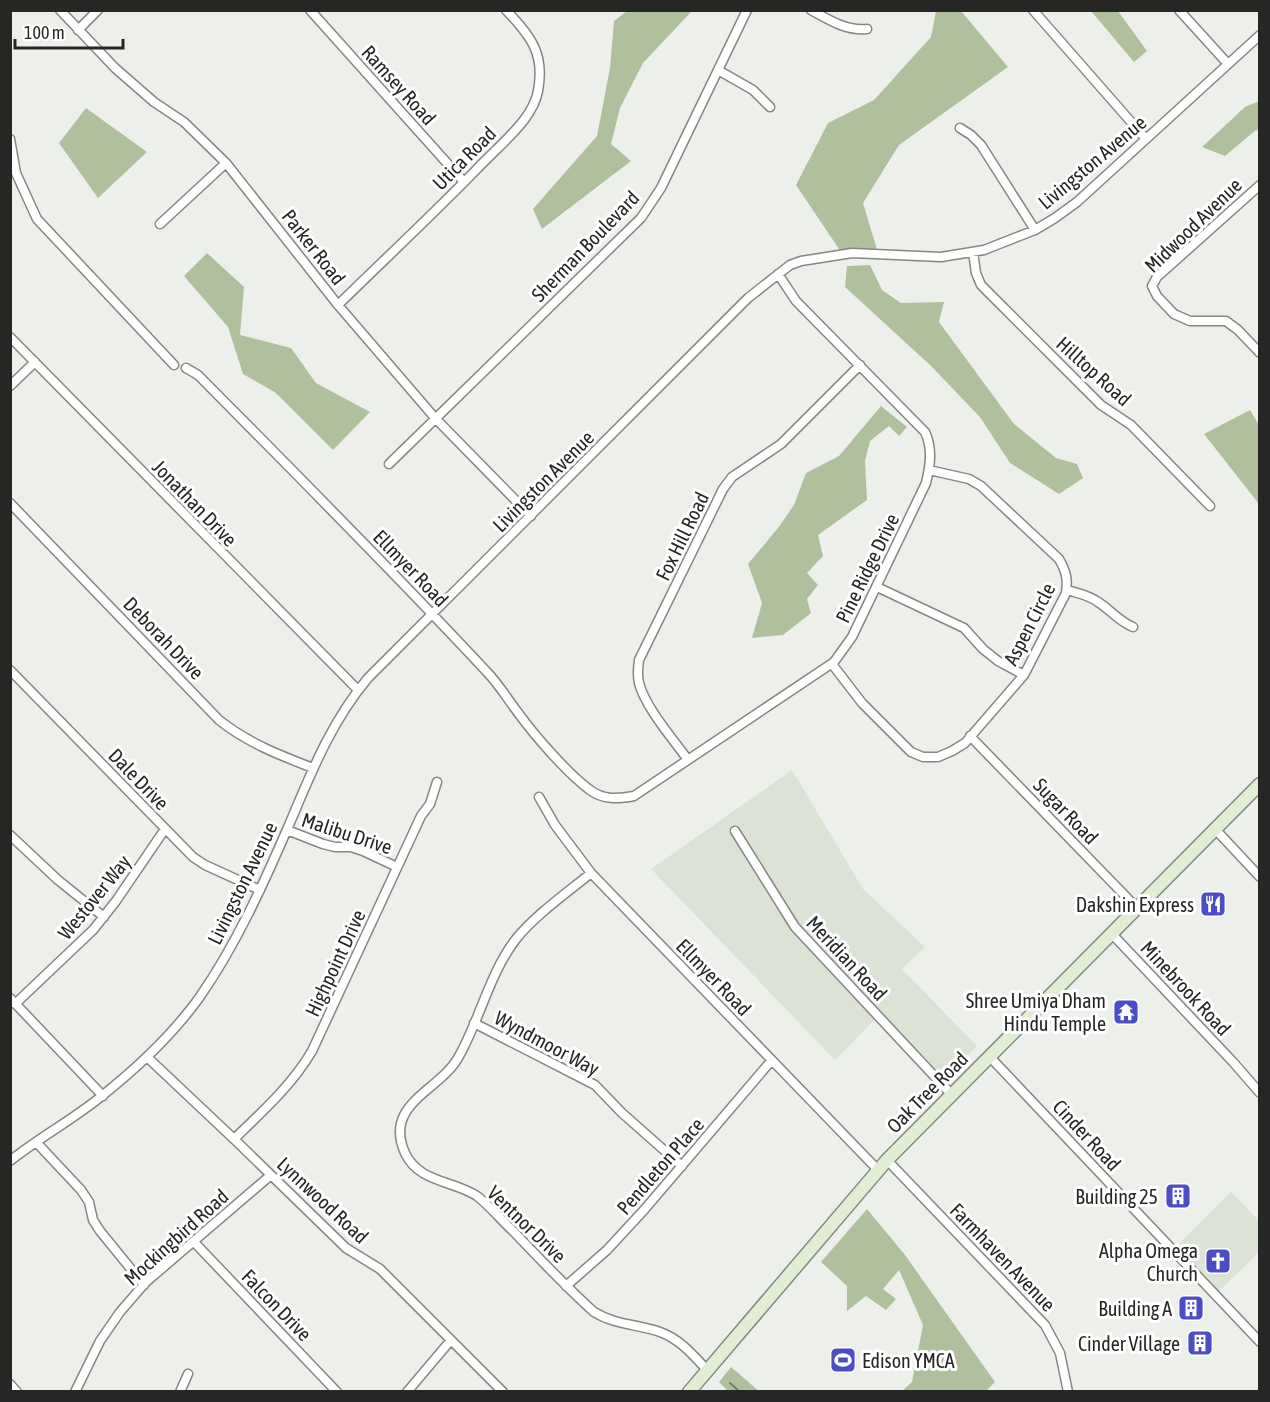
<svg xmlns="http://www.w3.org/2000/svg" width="1270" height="1402" font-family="'Asap Condensed',sans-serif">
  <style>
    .built { fill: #dde2d7 }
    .forest { fill: #b0c09d }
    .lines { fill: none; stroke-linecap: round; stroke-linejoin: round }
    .stream { stroke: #737e65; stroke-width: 2 }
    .street-casing { stroke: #858782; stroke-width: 11 }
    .secondary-casing { stroke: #858782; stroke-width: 15 }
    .street { stroke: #fff; stroke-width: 8 }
    .secondary { stroke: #e2eed3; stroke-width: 12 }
    .labels { text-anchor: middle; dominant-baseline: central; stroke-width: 6; stroke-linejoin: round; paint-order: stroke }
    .street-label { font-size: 20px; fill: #262725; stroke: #fff }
    .poi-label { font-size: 20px; fill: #262725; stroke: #fff; text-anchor: end }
  </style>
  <rect width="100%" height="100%" fill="#edf0ea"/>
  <!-- built -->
  <path class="built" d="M792,770l71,119 62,58 -23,22 75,77 -36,36 -64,-65 -42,43 -184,-191z
    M1231,1192l28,29v31l-44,43 -42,-45z"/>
  <!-- forest -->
  <path class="forest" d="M627,11h65l-49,52 -23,45 -9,36 20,17 -89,68 -9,-20 64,-73 13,-68 4,-47z
    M936,11h25l47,56 -109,78 -36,58 15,50 -35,2 -47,-70 32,-62 46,-23 57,-63z
    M1091,11h27l29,40 -13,11z
    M1259,101v30l-3,-1 -31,26 -23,-9 43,-40z
    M86,108l61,44 -49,46 -39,-55z
    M207,253l37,34 -4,48 51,13 25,35 54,29 -37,38 -57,-57 -33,-19 -15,-47 -44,-51z
    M870,265l12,25 19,13 43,-1 -5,20 75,102 42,34 21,6 6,14 -24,16 -49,-31 -30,-46 -50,-52 -85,-78 2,-21z
    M881,406l26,21 -8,9 -10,-10 -19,15 -5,20 2,39 -49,35 5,21 -16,17 11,12 -11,14 4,14 -28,22 -31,3 10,-35 -14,-39 30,-36 16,-23 12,-32 33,-17z
    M1250,410l9,15v79l-55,-70z
    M867,1209l38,46 90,127 -9,9h-84l10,-9 11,-57 -24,-55 -16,19 13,10 -10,11 -20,-14 -19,15v-25l-26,-24z
    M731,1367l28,24h-31l-9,-9z"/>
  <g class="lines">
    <!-- stream -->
    <path class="stream" d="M730,1383l10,9"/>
    <defs>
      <path id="street" d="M60,10l55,58 39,34 30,20 42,41 112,142 97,113 96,98
        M310,10l154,172
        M811,10c18,10 35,21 56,19
        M1033,10l113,129
        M1179,10l49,54
        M78,30l20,-20
        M718,70l35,20 17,17
        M960,128l11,7 10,10 54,85
        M10,139l6,34 21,46 137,146
        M1260,185l-103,92 -5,9 5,10 17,18 16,7h36l12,9 22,23
        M160,224l66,-61
        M973,252l3,21 5,12 120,120 30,20 79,81
        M338,305c46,-45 93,-89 138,-135 16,-17 34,-32 48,-50 6,-8 12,-18 14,-29 7,-38 -7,-54 -32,-81
        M10,337l348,353
        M186,368l12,7c97,98 194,195 288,296 13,13 22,29 33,43 16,22 49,60 71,76 13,10 28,9 44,6l200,-134 18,-25 74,-154c4,-17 7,-34 -1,-51l-129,-131 -18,-27
        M10,386l25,-24
        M389,464l252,-246 20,-30 86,-178
        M10,503l209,217c29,23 60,35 94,48
        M877,587l87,41 19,21 15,12 26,14
        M1067,590c10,3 22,5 31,12 13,8 20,19 35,25
        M832,664l30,39 49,49 12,5h15l14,-6 13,-8 59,-68 42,-82c2,-14 0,-22 -7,-34l-78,-73 -12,-7 -40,-9
        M10,670l183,187 12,8 55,25
        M970,736l167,172
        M688,760c-15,-21 -43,-53 -49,-77 -2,-8 -1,-15 0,-23l84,-171 9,-12 49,-33 79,-79
        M539,797l16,28 36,48 287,297
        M1215,829l45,48
        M287,830l36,14 12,3h16l12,4 34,16
        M735,831l60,96 156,167
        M10,835l48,45 46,37
        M591,873c-23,19 -57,43 -75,66 -27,35 -36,81 -58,119 -19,33 -75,46 -53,95 14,30 48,27 72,43 13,10 24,24 36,35 26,27 52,55 81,81 21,13 43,12 66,20 20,7 34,24 47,38
        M1112,934l121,128 27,31
        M10,998l93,98
        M15,1004l78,-74 23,-29 49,-72
        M474,1023l121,62 27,28 60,53
        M989,1056l271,286
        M147,1057l87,82 112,109 34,21 123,123
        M234,1139c29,-28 58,-54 78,-88l109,-235 9,-12 7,-22
        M36,1142l45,48 8,12 4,18 7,11 44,54
        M887,1160l158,165 15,28 8,39
        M10,1161c30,-24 64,-42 93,-66 35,-28 70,-61 96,-97 37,-53 64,-113 90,-173 22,-52 42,-103 79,-147l380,-380 42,-33 11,-4 51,-8 89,4 43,-7 51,-20 20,-12 22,-16 183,-167
        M194,1242l143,150
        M566,1286l41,-36 37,-40 127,-149
        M10,1384l7,8
        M75,1392l25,-51 20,-29 26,-30 125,-107
        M180,1392l8,-18
        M407,1392l44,-52"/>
      <path id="secondary" d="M689,1392l198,-232 373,-376"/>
    </defs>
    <!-- street casing -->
    <use href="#street" class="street-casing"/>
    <!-- secondary casing -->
    <use href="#secondary" class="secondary-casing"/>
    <!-- street -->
    <use href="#street" class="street"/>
    <!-- secondary -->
    <use href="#secondary" class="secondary"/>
  </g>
  <!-- icons -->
  <defs>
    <symbol id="restaurant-square" viewBox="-11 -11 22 22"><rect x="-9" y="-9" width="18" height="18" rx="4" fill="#4c4dc4" stroke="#fff"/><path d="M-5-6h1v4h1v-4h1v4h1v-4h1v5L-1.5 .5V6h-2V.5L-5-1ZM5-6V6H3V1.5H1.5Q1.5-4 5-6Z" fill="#fff"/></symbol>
    <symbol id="temple-square" viewBox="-11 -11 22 22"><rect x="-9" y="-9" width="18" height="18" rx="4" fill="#4c4dc4" stroke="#fff"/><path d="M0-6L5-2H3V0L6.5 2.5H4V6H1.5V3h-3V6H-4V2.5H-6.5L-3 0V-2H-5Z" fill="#fff"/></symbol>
    <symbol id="building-square" viewBox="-11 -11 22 22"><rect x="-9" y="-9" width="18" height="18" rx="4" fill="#4c4dc4" stroke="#fff"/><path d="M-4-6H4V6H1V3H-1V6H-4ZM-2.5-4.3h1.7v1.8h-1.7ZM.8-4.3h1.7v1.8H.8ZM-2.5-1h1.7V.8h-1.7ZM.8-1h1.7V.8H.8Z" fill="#fff"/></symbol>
    <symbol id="church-square" viewBox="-11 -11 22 22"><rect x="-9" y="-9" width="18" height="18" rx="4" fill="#4c4dc4" stroke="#fff"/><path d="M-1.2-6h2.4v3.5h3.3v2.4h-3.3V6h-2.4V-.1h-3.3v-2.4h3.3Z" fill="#fff"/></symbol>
    <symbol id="stadium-square" viewBox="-11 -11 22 22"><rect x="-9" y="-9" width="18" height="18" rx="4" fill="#4c4dc4" stroke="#fff"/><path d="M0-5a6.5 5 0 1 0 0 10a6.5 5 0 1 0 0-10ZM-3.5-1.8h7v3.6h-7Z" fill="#fff"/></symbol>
  </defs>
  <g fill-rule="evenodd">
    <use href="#restaurant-square" x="1198" y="889" width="30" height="30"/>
    <use href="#temple-square" x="1111" y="997" width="30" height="30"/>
    <use href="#building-square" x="1163" y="1181" width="30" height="30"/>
    <use href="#church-square" x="1203" y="1246" width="30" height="30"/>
    <use href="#building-square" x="1176" y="1293" width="30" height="30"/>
    <use href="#building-square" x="1185" y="1328" width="30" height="30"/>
    <use href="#stadium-square" x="828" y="1345" width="30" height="30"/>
  </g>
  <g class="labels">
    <!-- street labels -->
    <g class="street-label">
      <text transform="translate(399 85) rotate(48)">Ramsey Road</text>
      <text transform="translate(464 158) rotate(-45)">Utica Road</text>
      <text transform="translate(1092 162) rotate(-40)">Livingston Avenue</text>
      <text transform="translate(1193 225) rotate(-44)">Midwood Avenue</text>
      <text transform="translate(585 246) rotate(-46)">Sherman Boulevard</text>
      <text transform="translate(314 247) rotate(52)">Parker Road</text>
      <text transform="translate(1094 371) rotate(42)">Hilltop Road</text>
      <text transform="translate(543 481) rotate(-45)">Livingston Avenue</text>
      <text transform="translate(195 503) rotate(46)">Jonathan Drive</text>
      <text transform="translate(682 536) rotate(-64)">Fox Hill Road</text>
      <text transform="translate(411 568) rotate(46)">Ellmyer Road</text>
      <text transform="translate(867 568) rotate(-64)">Pine Ridge Drive</text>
      <text transform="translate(1029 624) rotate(-63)">Aspen Circle</text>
      <text transform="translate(164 638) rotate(46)">Deborah Drive</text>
      <text transform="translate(139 779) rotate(46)">Dale Drive</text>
      <text transform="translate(1066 811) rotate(46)">Sugar Road</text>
      <text transform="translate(347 833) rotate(18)">Malibu Drive</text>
      <text transform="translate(242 883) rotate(-64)">Livingston Avenue</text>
      <text transform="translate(94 897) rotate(-51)">Westover Way</text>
      <text transform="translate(847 958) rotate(47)">Meridian Road</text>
      <text transform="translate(335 963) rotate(-65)">Highpoint Drive</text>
      <text transform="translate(714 977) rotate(46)">Ellmyer Road</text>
      <text transform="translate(1186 988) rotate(47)">Minebrook Road</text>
      <text transform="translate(547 1043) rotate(28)">Wyndmoor Way</text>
      <text transform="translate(927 1092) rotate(-45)">Oak Tree Road</text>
      <text transform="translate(1087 1135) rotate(47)">Cinder Road</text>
      <text transform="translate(660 1166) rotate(-49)">Pendleton Place</text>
      <text transform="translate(323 1200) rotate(43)">Lynnwood Road</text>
      <text transform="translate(527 1224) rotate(44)">Ventnor Drive</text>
      <text transform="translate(176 1237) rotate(-42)">Mockingbird Road</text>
      <text transform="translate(1003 1257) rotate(46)">Farmhaven Avenue</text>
      <text transform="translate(277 1305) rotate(46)">Falcon Drive</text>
    </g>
    <!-- poi labels -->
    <g class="poi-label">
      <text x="1194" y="904">Dakshin Express</text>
      <text x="1106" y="1000">Shree Umiya Dham<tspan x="1106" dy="23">Hindu Temple</tspan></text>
      <text x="1158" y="1196">Building 25</text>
      <text x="1198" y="1250">Alpha Omega<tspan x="1198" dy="23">Church</tspan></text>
      <text x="1172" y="1308">Building A</text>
      <text x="1180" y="1343">Cinder Village</text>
      <text x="862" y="1360" text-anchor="start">Edison YMCA</text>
    </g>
  </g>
  <!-- border -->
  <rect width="1270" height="1402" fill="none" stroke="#262725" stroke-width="24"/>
  <!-- scale -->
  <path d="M15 39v9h108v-9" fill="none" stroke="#262725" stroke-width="3"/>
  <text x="24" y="39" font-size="18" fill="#262725" stroke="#ffffff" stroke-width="4.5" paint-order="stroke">100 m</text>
</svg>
